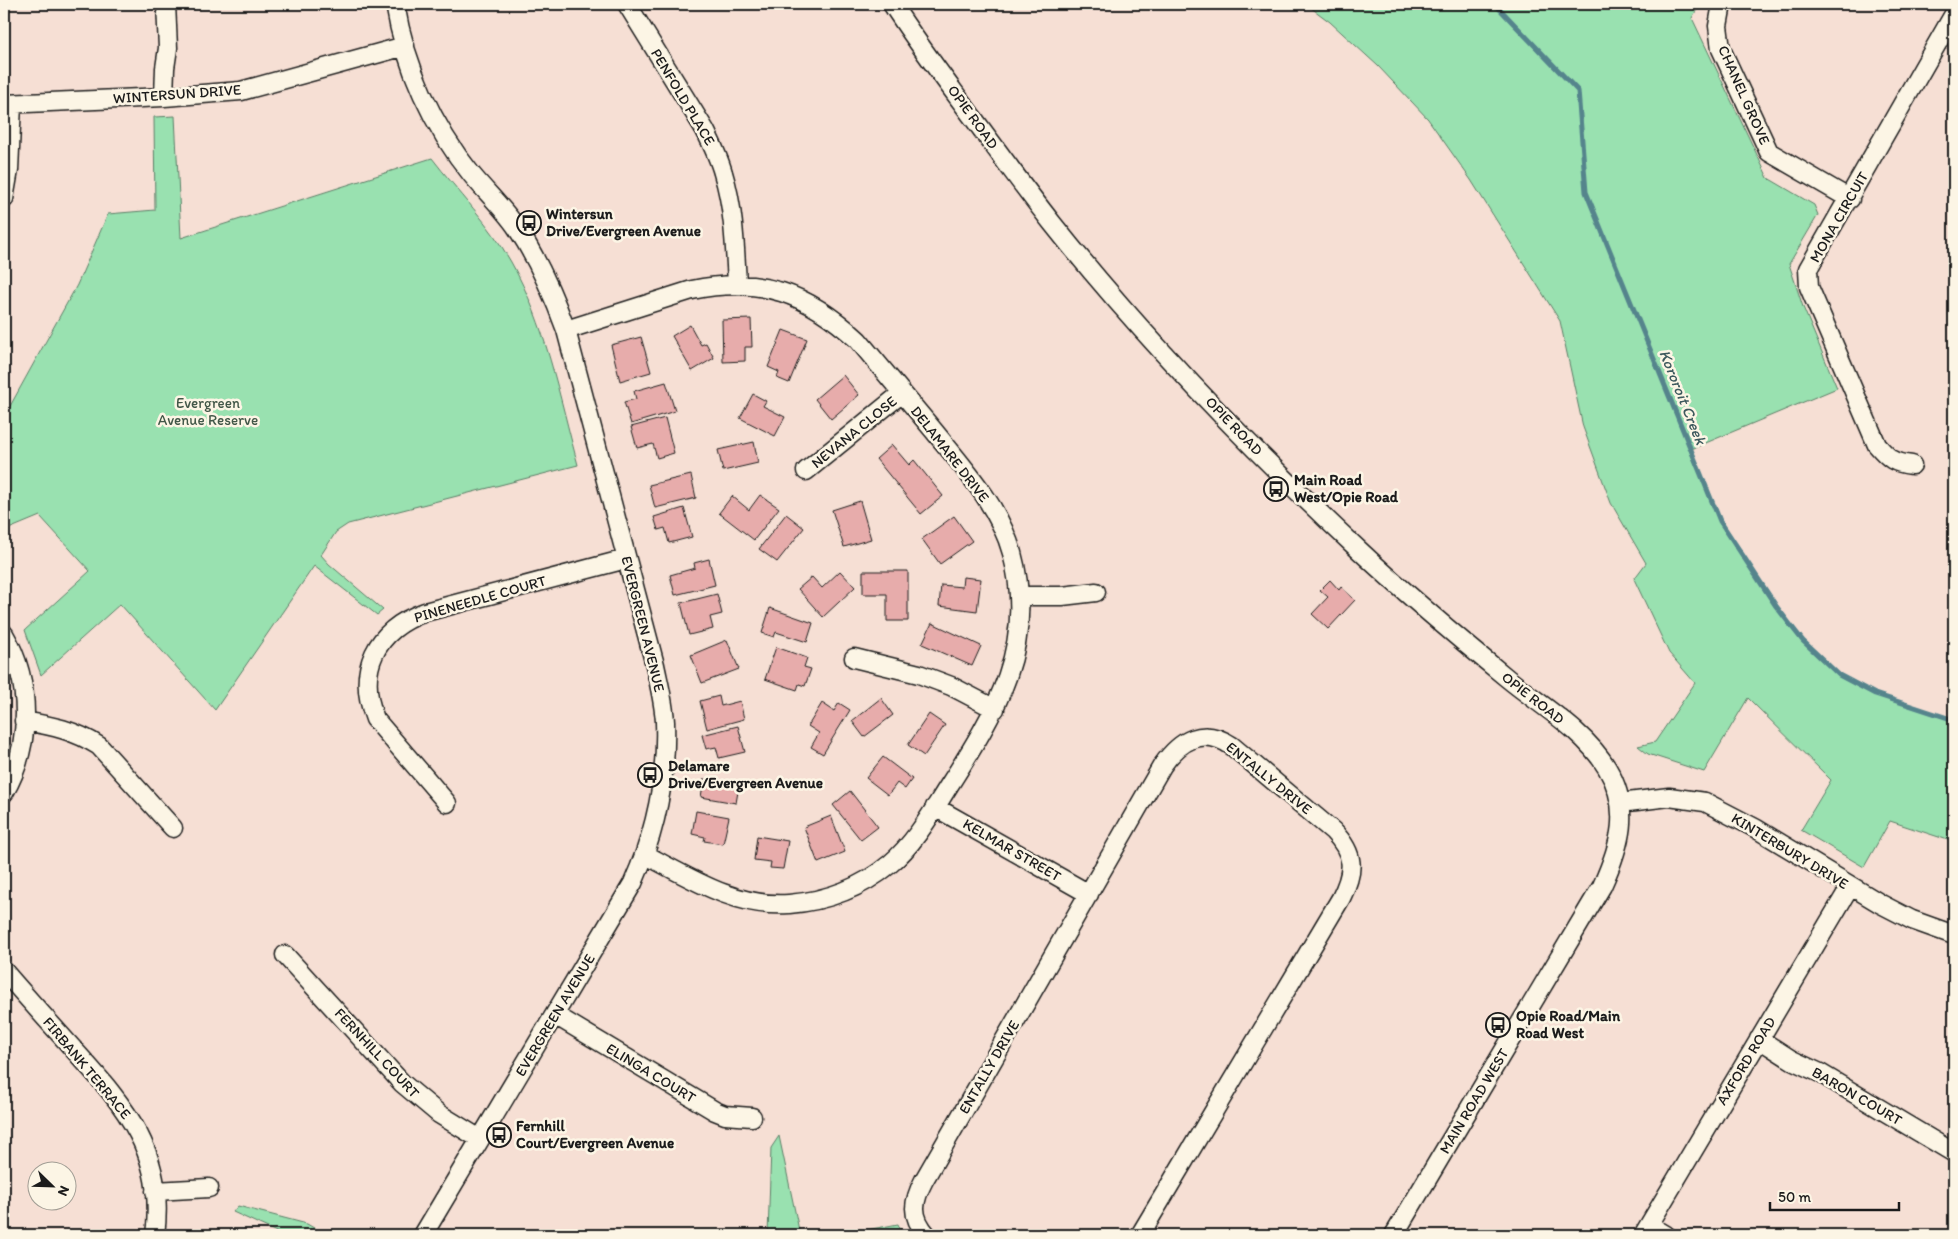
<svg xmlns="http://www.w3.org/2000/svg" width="1958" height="1239" font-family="Itim,sans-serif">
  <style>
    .green { fill: #99e1b0; stroke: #5a7e66 }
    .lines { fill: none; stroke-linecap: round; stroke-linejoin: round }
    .stream { stroke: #54848c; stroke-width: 5 }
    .building { fill: #e7acab; stroke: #1c1c1c }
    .minor-casing { stroke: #1c1c1c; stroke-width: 21 }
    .minor { stroke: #fcf5e5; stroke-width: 18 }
    .labels { text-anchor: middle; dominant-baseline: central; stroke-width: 5; stroke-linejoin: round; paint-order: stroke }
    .street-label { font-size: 15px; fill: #1c1c1c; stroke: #fcf5e5 }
    .poi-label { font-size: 15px; font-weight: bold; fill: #1c1c1c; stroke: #fcf5e5; text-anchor: start }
    .park-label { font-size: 15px; fill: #425748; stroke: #fcf5e5 }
    .water-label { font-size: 16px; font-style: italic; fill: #3d595d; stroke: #fcf5e5 }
  </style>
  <rect width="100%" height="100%" fill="#f6dfd4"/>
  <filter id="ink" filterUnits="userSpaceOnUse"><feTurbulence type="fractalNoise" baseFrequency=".02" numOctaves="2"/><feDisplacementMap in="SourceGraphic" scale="10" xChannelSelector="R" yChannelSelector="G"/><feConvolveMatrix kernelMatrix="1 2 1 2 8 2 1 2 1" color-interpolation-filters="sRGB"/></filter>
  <g filter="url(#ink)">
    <!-- green -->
    <path class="green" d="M1306,4h394l-8,14 76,160 46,27 4,10 -29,49 14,43 34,81 -148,62 31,71 56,85 27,35 36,34 36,19 79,26v122l-64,-21 -26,46 -63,-37 30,-50 -83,-82 -44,74 -56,-18 -10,-8 17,-4 40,-59 -26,-30 -35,-74 12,-16 -35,-60 -28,-76 -23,-106 -89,-141 -43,-61 -50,-53 -48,-44z
      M175,116l6,122 251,-80c26,34 58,66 79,104 35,62 48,134 67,203l-230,59 -12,8 -15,23 8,9 54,46 -6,5 -63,-49 -99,144 -95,-106 -79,71 -16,-45 65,-59 -50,-55 -36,15v-114l73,-132 31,-71 47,-4 -1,-93z
      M779,1136l21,99h-32l3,-87z
      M238,1206l69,18 19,11h-43l-50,-23z
      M898,1224l5,11h-63z"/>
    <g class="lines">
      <!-- stream -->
      <path class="stream" d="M1495,4l83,87 8,101 134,329 56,85 16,21 11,14 36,34 36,19 79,26"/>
    </g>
    <!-- building -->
    <path class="building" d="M751,319l1,28h-7v14l-22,1 -1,-42z
      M690,325l11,20 5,-2 8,15 -22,13 -20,-35z
      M783,330l24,9 -18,44 -12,-5 2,-6 -11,-5z
      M641,337l10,35 -31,9 -9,-36z
      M843,375l16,20 -28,24 -16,-20z
      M666,382l9,29 -44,13 -7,-22 12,-3 -2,-8z
      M753,394l13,7 -3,5 22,11 -10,19 -35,-18z
      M665,418l9,35 -17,5 -4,-14 -16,4 -6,-21z
      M754,442l4,21 -35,8 -5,-21z
      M892,445l17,20 5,-5 29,36 -22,18 -45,-55z
      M691,475l5,23 -41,10 -6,-23z
      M760,495l19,13 -25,32 -35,-27 13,-17 17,14z
      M860,501l11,38 -27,8 -12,-37z
      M684,508l8,29 -23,6 -4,-15 -7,2 -4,-13z
      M786,514l18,14 -27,34 -18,-13z
      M954,516l18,25 -32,23 -18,-25z
      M709,559l6,26 -40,10 -5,-20 25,-7 -1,-5z
      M840,571l15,16 -32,30 -25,-28 14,-12 10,11z
      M863,571h45v50h-21v-27h-24z
      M963,577l18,2 -4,32 -38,-5 2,-21 21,2z
      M1330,580l9,10 2,-3 14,13 -27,29 -16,-15 16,-17 -8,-7z
      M717,594l5,20 -12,3 3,12 -24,6 -8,-32z
      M770,608l43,15 -6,19 -31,-10 -2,5 -12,-4z
      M932,623l49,23 -9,20 -50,-22z
      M727,640l12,29 -37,14 -11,-28z
      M776,647l31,11 -3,9 7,2 -6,17 -6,-2 -2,6 -32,-11z
      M719,696l2,10 19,-5 4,18 -37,10 -7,-28z
      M881,698l12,17 -29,22 -12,-16z
      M822,703l12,8 5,-8 11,7 -27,44 -12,-7 8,-14 -11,-7z
      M929,714l16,11 -21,31 -16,-11z
      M738,726l7,26 -26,6 -3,-11 -10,2 -4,-14z
      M883,757l29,22 -7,10 -8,-6 -9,12 -22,-17z
      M704,779l35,7 -3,17 -35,-6z
      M850,791l28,36 -17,13 -28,-35z
      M696,811l33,6 -6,27 -19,-3 1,-4 -13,-3z
      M831,816l14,36 -27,11 -14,-36z
      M757,836l31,5 -5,28 -13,-1 1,-6 -17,-2z"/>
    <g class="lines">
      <defs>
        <path id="minor" d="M395,4c10,62 38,123 77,171 15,18 32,34 45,53 21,32 36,66 49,102l89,335c4,19 9,38 10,57 2,56 -9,109 -32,161l-210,352
          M627,4l78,126c7,14 14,28 18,43 11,35 12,75 14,111
          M892,4c25,39 54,77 82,115 26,35 51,70 78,104 93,117 198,225 307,327 48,45 98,87 148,128 34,28 77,52 100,90 25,42 13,78 -5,118l-208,349
          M1722,4l-4,22 3,23 48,103 81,47
          M164,97l1,-29 3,-20 -2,-44
          M4,104l160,-7 77,-6 164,-45
          M4,199l5,-29 3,-66
          M566,330l126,-40c69,-14 115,3 166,50 25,30 51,61 76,91 30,37 65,75 78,122 25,92 -16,159 -64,234 -17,27 -33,56 -58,77 -29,24 -64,37 -101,40 -53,4 -99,-26 -143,-49
          M1912,465c-18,-2 -23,-6 -35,-20l-68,-158 -1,-18 146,-255
          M806,471l96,-78
          M1019,596h43l34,-4
          M4,634c28,48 28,111 0,159
          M854,658l65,16 32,12 44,23
          M24,721c29,5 50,9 75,25l74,82
          M447,803l-72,-84c-19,-49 0,-89 50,-107l201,-53
          M1620,803l49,-6 36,5 50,26 126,76 31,16 42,15
          M935,807l154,87
          M285,955l117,128 37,31 41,25
          M4,971c23,27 47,53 71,80 51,56 91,103 80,184
          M555,1015l160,96 10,4 27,2
          M1759,1039l33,21 28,13 134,80
          M155,1191l54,-3
          M1649,1225l17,10
          M927,1235c-17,-19 -14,-34 -3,-55l238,-414c18,-26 41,-40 70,-20l101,85c22,23 22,39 8,67l-201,337
          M1643,1235l207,-348"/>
      </defs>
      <!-- minor casing -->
      <use href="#minor" class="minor-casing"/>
      <!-- minor -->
      <use href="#minor" class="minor"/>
    </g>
  </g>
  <!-- icons -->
  <defs>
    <symbol id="bus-ring" viewBox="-11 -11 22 22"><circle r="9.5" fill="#fcf5e5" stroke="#1c1c1c" stroke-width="1.5"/><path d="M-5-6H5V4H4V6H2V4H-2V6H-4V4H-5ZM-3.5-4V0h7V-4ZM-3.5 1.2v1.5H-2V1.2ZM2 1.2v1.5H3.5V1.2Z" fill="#1c1c1c"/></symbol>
  </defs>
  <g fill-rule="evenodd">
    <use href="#bus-ring" x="515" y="209" width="28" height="28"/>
    <use href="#bus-ring" x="1262" y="475" width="28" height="28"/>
    <use href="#bus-ring" x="636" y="761" width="28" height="28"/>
    <use href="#bus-ring" x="1484" y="1011" width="28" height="28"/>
    <use href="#bus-ring" x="485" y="1121" width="28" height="28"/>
  </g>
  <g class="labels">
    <!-- street labels -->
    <g class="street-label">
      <text transform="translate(177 94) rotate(-4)">WINTERSUN DRIVE</text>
      <text transform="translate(1744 95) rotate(66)">CHANEL GROVE</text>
      <text transform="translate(683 97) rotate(59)">PENFOLD PLACE</text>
      <text transform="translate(973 117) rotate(54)">OPIE ROAD</text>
      <text transform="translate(1839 217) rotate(-60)">MONA CIRCUIT</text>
      <text transform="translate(1234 426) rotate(46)">OPIE ROAD</text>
      <text transform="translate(854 432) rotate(-39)">NEVANA CLOSE</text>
      <text transform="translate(950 454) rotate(52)">DELAMARE DRIVE</text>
      <text transform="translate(480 599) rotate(-16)">PINENEEDLE COURT</text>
      <text transform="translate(643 624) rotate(76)">EVERGREEN AVENUE</text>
      <text transform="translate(1533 698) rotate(38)">OPIE ROAD</text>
      <text transform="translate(1269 778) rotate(39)">ENTALLY DRIVE</text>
      <text transform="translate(1012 850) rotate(30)">KELMAR STREET</text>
      <text transform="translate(1790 851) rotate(31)">KINTERBURY DRIVE</text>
      <text transform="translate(555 1015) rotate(-59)">EVERGREEN AVENUE</text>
      <text transform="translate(377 1053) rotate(47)">FERNHILL COURT</text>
      <text transform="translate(1746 1061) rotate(-59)">AXFORD ROAD</text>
      <text transform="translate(989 1067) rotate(-60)">ENTALLY DRIVE</text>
      <text transform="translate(87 1068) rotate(50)">FIRBANK TERRACE</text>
      <text transform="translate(651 1073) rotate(31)">ELINGA COURT</text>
      <text transform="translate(1857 1096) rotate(30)">BARON COURT</text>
      <text transform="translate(1474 1101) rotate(-59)">MAIN ROAD WEST</text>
    </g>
    <!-- poi labels -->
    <g class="poi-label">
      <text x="546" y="214">Wintersun<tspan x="546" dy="17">Drive/Evergreen Avenue</tspan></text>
      <text x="1294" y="480">Main Road<tspan x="1294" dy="17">West/Opie Road</tspan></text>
      <text x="668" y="766">Delamare<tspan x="668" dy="17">Drive/Evergreen Avenue</tspan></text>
      <text x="1516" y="1016">Opie Road/Main<tspan x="1516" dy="17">Road West</tspan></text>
      <text x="516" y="1126">Fernhill<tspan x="516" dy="17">Court/Evergreen Avenue</tspan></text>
    </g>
    <!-- park labels -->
    <g class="park-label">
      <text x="208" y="403">Evergreen<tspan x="208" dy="17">Avenue Reserve</tspan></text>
    </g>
    <!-- water labels -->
    <g class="water-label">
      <text transform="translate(1683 397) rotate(68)">Kororoit Creek</text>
    </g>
  </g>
  <!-- margin -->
  <rect width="1958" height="1239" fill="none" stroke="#fcf5e5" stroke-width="20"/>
  <rect x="10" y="10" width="1938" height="1219" fill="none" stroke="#1c1c1c" stroke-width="2" filter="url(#ink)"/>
  <!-- north arrow -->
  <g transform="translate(52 1186) rotate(113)"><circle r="24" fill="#fcf5e5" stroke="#a29e95"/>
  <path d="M0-4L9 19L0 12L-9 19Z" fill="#1c1c1c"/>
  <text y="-8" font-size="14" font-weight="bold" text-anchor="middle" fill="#1c1c1c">N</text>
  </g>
  <!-- scale -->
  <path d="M1770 1202v8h129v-8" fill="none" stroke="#1c1c1c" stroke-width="2.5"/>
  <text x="1778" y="1202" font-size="15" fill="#1c1c1c" stroke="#fcf5e5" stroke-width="4" paint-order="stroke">50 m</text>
</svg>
